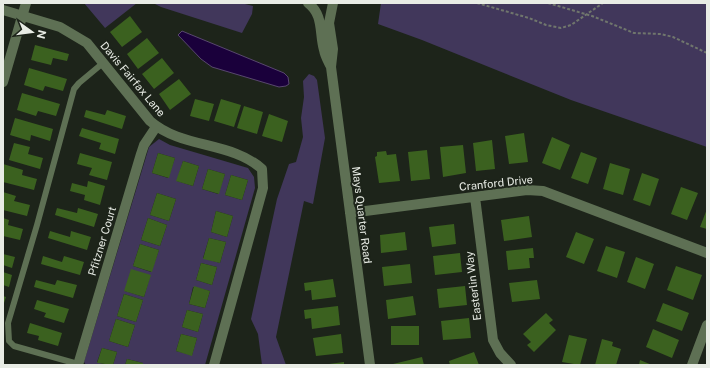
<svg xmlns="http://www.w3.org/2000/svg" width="710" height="368" font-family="'Public Sans',sans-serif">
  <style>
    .green { fill: #41375b; fill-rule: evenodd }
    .water { fill: #1a003b; stroke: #58476e }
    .building { fill: #3b611f }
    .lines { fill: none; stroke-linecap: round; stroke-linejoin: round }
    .path { stroke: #70766d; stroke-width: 2; stroke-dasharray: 3 2; stroke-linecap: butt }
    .service { stroke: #5e7054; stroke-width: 6 }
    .minor { stroke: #5e7054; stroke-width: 10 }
    .labels { text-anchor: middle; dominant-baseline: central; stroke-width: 4; stroke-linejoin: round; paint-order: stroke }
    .street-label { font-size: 11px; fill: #e8ece5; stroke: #1d241a }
  </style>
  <rect width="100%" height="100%" fill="#1d241a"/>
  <!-- green -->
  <path class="green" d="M84,3h53l-32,25z
    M153,3h88l12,3 -1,8 -10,19 -81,-26z
    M381,3h326v144l-136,-47 -149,-60 -44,-16z
    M309,74l5,2 3,4 8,58 -12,66 -9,-3 -28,136 10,28h-24l-4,-31 -7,-15 26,-120 12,-35 7,-2 7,-25 -2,-19 3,-21 -1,-16z
    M159,139l11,6 78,23 6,9 1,11 -50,177h-62v-2l-16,-4 -2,6h-12l4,-13 -15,-4 -5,14 9,3h-20l-2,-3 65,-215zM158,153l17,5 -7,20 -16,-5zM183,161l16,5 -6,20 -16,-5zM208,169l17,5 -7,20 -16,-5zM231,175l17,5 -6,20 -17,-5zM157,193l19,6 -7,22 -19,-6zM216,211l17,5 -6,21 -16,-5zM148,218l19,7 -7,21 -19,-6zM209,238l17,4 -6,21 -17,-5zM140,244l19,6 -8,22 -18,-6zM201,263l16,4 -5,18 -16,-5zM150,276l-6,21 -19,-6zM193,287l17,4 -5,17 -16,-4zM124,294l19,6 -7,22 -19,-6zM187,310l16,4 -5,18 -16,-5zM116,319l19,6 -7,22 -19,-6zM181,334l16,4 -5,17 -16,-4z"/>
  <!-- water -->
  <path class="water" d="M182,31l102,42 4,4 1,7 -3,2 -7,1 -67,-20 -11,-8 -23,-24z"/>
  <!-- building -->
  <path class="building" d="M130,16l12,16 -20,15 -12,-15z
    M147,38l12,15 -21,16 -11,-15z
    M35,45l34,9 -2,7 -14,-3 -2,7 -20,-5z
    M162,58l12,15 -20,16 -12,-15z
    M29,68l38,11 -4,12 -18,-5 -2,5 -19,-6z
    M179,79l12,15 -21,16 -11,-16z
    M22,93l38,11 -4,12 -18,-5 -2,5 -19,-6z
    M195,99l19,5 -5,17 -19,-5z
    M221,99l20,6 -7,22 -20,-6z
    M244,106l19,6 -6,22 -20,-6z
    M86,110l19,5 2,-5 19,6 -4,13 -38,-12z
    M269,114l19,7 -6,21 -20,-6z
    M15,118l38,11 -3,12 -19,-6 -1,6 -20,-6z
    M82,128l37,11 -4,15 -16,-5 2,-6 -22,-7z
    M524,133l4,29 -19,2 -4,-28z
    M552,137l18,8 -10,25 -18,-7z
    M492,140l3,29 -19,2 -3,-28z
    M14,143l16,4 -2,7 15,4 -3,11 -31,-9z
    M463,145l3,28 -23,4 -3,-30z
    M427,150l3,29 -19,2 -3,-29z
    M386,151l1,4 9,-1 4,27 -21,2 -4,-26 2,-1v-4z
    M581,152l16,6 -9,26 -17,-6z
    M80,153l32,9 -5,18 -18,-5 3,-7 -15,-4z
    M158,153l17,5 -6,20 -17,-5z
    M183,161l16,5 -6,20 -17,-5z
    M610,163l20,6 -7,26 -20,-6z
    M3,164l20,6 -1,5 15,4 -3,11 -31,-8z
    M208,169l17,5 -6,20 -17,-5z
    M642,173l17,6 -9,27 -17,-6z
    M231,175l17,5 -6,20 -17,-5z
    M88,181l17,5 -5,19 -16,-5 1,-5 -15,-4 2,-8 15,4z
    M681,187l17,6 -11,27 -16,-6z
    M3,192l13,4 -2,5 16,4 -3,11 -24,-6z
    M157,193l19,6 -7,22 -19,-6z
    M57,208l20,5 1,-5 20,6 -4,13 -39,-12z
    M707,209v20l-7,-2z
    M216,211l17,5 -6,21 -16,-5z
    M529,216l3,21 -28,4 -3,-21z
    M3,218l6,2 -1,5 15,4 -3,11 -17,-4z
    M148,218l19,7 -7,21 -19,-6z
    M454,224l2,20 -24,3 -3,-20z
    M50,231l20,6 1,-6 20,6 -4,13 -39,-12z
    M405,232l2,18 -26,3 -1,-18z
    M576,232l18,7 -10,25 -18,-7z
    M209,238l17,4 -6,21 -17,-4z
    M140,244l19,6 -7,22 -19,-6z
    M606,246l19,6 -8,26 -20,-7z
    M533,248l1,10h-5l1,10 -22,2 -2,-19z
    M460,253l2,19 -27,3 -2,-19z
    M3,254l12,3 -3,11 -9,-3z
    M43,256l19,6 2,-6 20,6 -4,13 -39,-11z
    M636,257l18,7 -9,25 -18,-7z
    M201,263l16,4 -5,18 -16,-5z
    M410,264l2,19 -28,3 -2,-19z
    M676,266l26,9 -9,25 -26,-10z
    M131,269l20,6 -7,22 -20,-6z
    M3,272l9,3 -3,12 -6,-2z
    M333,279l3,18 -24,3 -1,-10 -6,1 -1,-8z
    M36,280l19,5 2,-5 20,5 -4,13 -39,-11z
    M537,280l3,19 -28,3 -3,-19z
    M194,286l16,5 -5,17 -16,-4z
    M465,286l2,19 -28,3 -2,-19z
    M124,294l19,6 -7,22 -19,-6z
    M3,296l3,1 -3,9z
    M413,296l3,19 -28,4 -2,-19z
    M37,300l32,9 -5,14 -20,-6 2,-4 -12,-4z
    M663,303l26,10 -7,18 -26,-10z
    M338,306l2,19 -28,4 -1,-11 -6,1 -1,-9z
    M187,310l16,4 -5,18 -16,-5z
    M546,313l7,7 -4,3 7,7 -22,22 -7,-7 4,-3 -8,-8z
    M469,318l2,20 -28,2 -2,-19z
    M116,319l19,6 -7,22 -19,-6z
    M30,323l32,10 -4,13 -20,-6 1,-4 -12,-3z
    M391,326h28v19h-28z
    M653,329l26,11 -7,18 -26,-11z
    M181,334l16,4 -5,18 -16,-5z
    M341,334l2,19 -27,3 -3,-18z
    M569,335l18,4 -7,26 -18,-3z
    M602,339l11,3 -1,4 9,3 -5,16h-21z
    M102,348l15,4 -4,13 -16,-2z
    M474,352l5,13h-29l-1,-4z
    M422,357l2,8h-31v-1z
    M127,359l16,4v2h-18z
    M640,360l12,5h-13z
    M344,362v3h-15v-1z"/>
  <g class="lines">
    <!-- path -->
    <path class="path" d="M477,3l52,15 17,7 15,3 10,-3 32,-22
      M548,3l44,13 42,17 27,1 12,3 34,16"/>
    <!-- service -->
    <path class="service" d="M78,364l-64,-18 -5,-5 -1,-18 29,-98 37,-136 5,-6 24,-20"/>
    <!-- minor -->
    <path class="minor" d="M308,3c16,12 11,30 16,47 1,6 4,11 6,15
      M333,3l-4,20 4,26 -2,18 39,298
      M3,10l57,17 27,16 63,78c32,28 81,20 112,48l1,19 -49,177
      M3,82l23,-79
      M475,197l18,143 7,13 11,12
      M350,213l177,-23 16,1 164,62
      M78,365l63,-211 3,-9 12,-18
      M692,365l15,-40"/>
  </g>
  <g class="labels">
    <!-- street labels -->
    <g class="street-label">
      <text transform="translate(133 79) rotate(50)">Davis Fairfax Lane</text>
      <text transform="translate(496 183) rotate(-6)">Cranford Drive</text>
      <text transform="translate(362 215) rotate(83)">Mays Quarter Road</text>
      <text transform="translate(102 241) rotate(-73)">Pfitzner Court</text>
      <text transform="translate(473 286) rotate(-97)">Easterlin Way</text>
    </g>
  </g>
  <!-- border -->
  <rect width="710" height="368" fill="none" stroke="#e8ece5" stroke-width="8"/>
  <!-- north arrow -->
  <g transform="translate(32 32) rotate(104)" stroke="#1d241a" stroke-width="3" paint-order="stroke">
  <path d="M0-3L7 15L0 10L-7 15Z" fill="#e8ece5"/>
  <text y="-6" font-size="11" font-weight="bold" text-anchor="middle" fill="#e8ece5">N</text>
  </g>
</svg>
